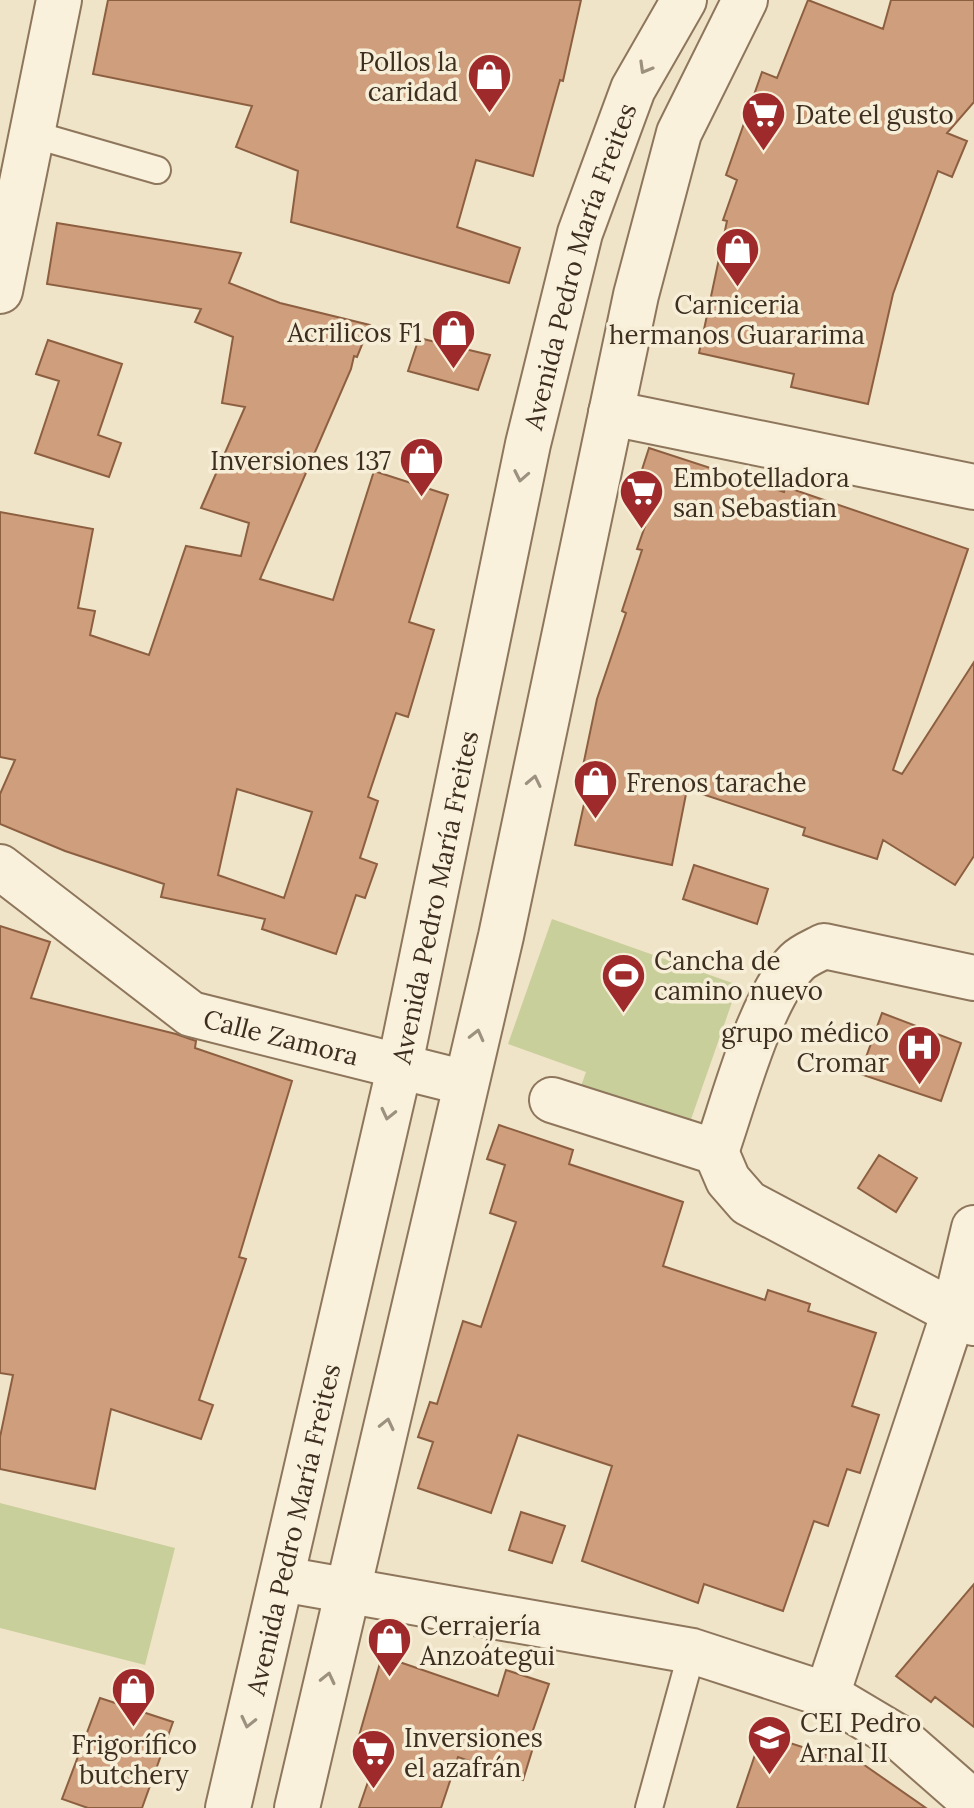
<svg xmlns="http://www.w3.org/2000/svg" width="974" height="1808" font-family="Lora,serif">
  <style>
    .green { fill: #c9cf9b }
    .building { fill: #cf9f7d; stroke: #8d5f41; stroke-width: 2; fill-rule: evenodd }
    .lines { fill: none; stroke-linecap: round; stroke-linejoin: round }
    .service-casing { stroke: #8d765c; stroke-width: 30 }
    .minor-casing { stroke: #8d765c; stroke-width: 48 }
    .tertiary-casing { stroke: #8d765c; stroke-width: 48 }
    .service { stroke: #faf1dc; stroke-width: 26 }
    .minor { stroke: #faf1dc; stroke-width: 44 }
    .tertiary { stroke: #faf1dc; stroke-width: 44 }
    .oneway { stroke: #9c907e }
    .labels { text-anchor: middle; dominant-baseline: central; stroke-width: 7; stroke-linejoin: round; paint-order: stroke }
    .poi-label { font-size: 26px; fill: #3d2e20; stroke: #f7eed8; text-anchor: start }
    .street-label { font-size: 26px; fill: #3d2e20; stroke: #f7eed8 }
  </style>
  <rect width="100%" height="100%" fill="#f0e4c8"/>
  <!-- green -->
  <path class="green" d="M552,919l186,66 -50,143 -108,-39 6,-17 -78,-28z
    M0,1503l175,45 -30,117 -145,-37z"/>
  <!-- building -->
  <path class="building" d="M108,0h473l-18,81 -3,-1 -27,96 -57,-16 -19,67 63,21 -11,35 -218,-61 7,-51 -62,-24 16,-41 -159,-32z
    M808,0l75,29 8,-29h83v102l-27,31 20,8 -15,36 -14,-6 -45,123 -25,110 -77,-17 3,-13 -95,-21 28,-132 -4,-1 14,-40 -11,-5 36,-103 15,6z
    M57,223l184,30 -12,30 51,20 90,22 -13,32 -3,-1 -3,13 -91,210 73,21 41,-129 74,24 -39,127 25,8 -26,87 -12,-4 -28,84 10,4 -18,57 17,6 -12,34 -9,-3 -20,59 -74,-25 3,-10 -104,-22 3,-13 -99,-33 -65,-27v-30l15,-34 -15,-3v-245l93,17 -15,79 17,3 -5,24 59,20 37,-109 55,10 8,-33 -48,-15 44,-101 -23,-4 11,-66 -38,-15 6,-13 -154,-25zM237,789l75,23 -28,86 -66,-23z
    M419,338l71,17 -12,35 -70,-19z
    M48,340l74,24 -24,71 23,8 -12,34 -74,-24 24,-72 -23,-7z
    M649,448l135,44 2,-5 182,62 -75,221 9,4 72,-112v194l-19,29 -72,-45 -6,19 -74,-24 2,-7 -118,-39 -15,76 -97,-20 17,-77 -9,-2 14,-67 29,-86 -4,-2 20,-61 -5,-1 21,-60 -20,-7z
    M694,865l74,24 -11,35 -74,-25z
    M0,926l50,16 -19,56 145,36 20,7 -1,7 97,33 -53,176 7,2 -47,141 14,5 -12,34 -90,-30 -16,80 -95,-20v-32l13,-62 -13,-2z
    M882,1013l79,30 -20,58 -81,-27z
    M499,1125l74,25 -4,14 114,38 -20,64 102,34 3,-10 42,14 -2,7 68,22 -24,73 27,9 -19,58 -13,-4 -19,57 -14,-5 -31,90 -79,-27 -6,19 -116,-42 30,-95 -94,-31 -27,78 -73,-25 15,-46 -15,-5 12,-35 7,2 26,-83 18,6 35,-105 -26,-9 15,-48 -18,-6z
    M879,1155l38,23 -21,34 -38,-24z
    M521,1512l44,14 -13,37 -43,-13z
    M974,1584v143l-39,-30 -4,5 -35,-26z
    M382,1656l116,40 8,-26 43,14 -19,55 5,2 -12,39 -65,-23 -17,51h-82l22,-64 -22,-8z
    M100,1698l73,24 -31,86h-54l-26,-9z
    M762,1734l71,23 4,-11 89,62h-189z"/>
  <g class="lines">
    <defs>
      <path id="service" d="M32,134l125,36
        M649,1808l43,-157"/>
      <g id="minor">
        <path d="M0,291l59,-291"/>
        <path d="M611,413l363,74"/>
        <path id="s1" d="M0,867l191,147 275,69"/>
        <path d="M552,1100l164,52 12,28 20,23 226,120"/>
        <path d="M716,1152c18,-51 44,-153 81,-190 7,-7 18,-11 27,-16l150,32"/>
        <path d="M282,1579l410,72 135,44 74,44 73,64"/>
        <path d="M827,1695l127,-383 20,-84"/>
      </g>
      <g id="tertiary">
        <path id="s2" d="M228,1808l171,-739 129,-625 52,-211 53,-144 51,-89"/>
        <path d="M297,1808l204,-872 135,-641 43,-162 66,-133"/>
      </g>
    </defs>
    <!-- service casing -->
    <use href="#service" class="service-casing"/>
    <!-- minor casing -->
    <use href="#minor" class="minor-casing"/>
    <!-- tertiary casing -->
    <use href="#tertiary" class="tertiary-casing"/>
    <!-- service -->
    <use href="#service" class="service"/>
    <!-- minor -->
    <use href="#minor" class="minor"/>
    <!-- tertiary -->
    <use href="#tertiary" class="tertiary"/>
  </g>
  <!-- one-way arrows -->
  <defs><path id="oneway-chevron" d="M-2-3.5L2.5 0L-2 3.5" fill="none" stroke-width="1.6" stroke-linecap="round" stroke-linejoin="round" transform="scale(2)"/></defs>
  <g class="oneway">
    <use href="#oneway-chevron" transform="translate(645 68) rotate(120)"/>
    <use href="#oneway-chevron" transform="translate(521 476) rotate(101)"/>
    <use href="#oneway-chevron" transform="translate(534 781) rotate(-78)"/>
    <use href="#oneway-chevron" transform="translate(477 1035) rotate(-76)"/>
    <use href="#oneway-chevron" transform="translate(388 1114) rotate(103)"/>
    <use href="#oneway-chevron" transform="translate(387 1424) rotate(-77)"/>
    <use href="#oneway-chevron" transform="translate(328 1678) rotate(-77)"/>
    <use href="#oneway-chevron" transform="translate(248 1722) rotate(103)"/>
  </g>
  <!-- icons -->
  <defs>
    <symbol id="shop-pin" viewBox="-11 -11 22 30"><path d="M0 17L-7.5 6A9.5 9.5 0 1 1 7.5 6Z" fill="#9e2a2b" stroke="#f7eed8"/><path d="M-5-2.5h2.3a2.7 3.5 0 0 1 5.4 0H5L5.5 6h-11ZM-1.5-2.5h3a1.5 2.3 0 0 0-3 0Z" fill="#fff"/></symbol>
    <symbol id="supermarket-pin" viewBox="-11 -11 22 30"><path d="M0 17L-7.5 6A9.5 9.5 0 1 1 7.5 6Z" fill="#9e2a2b" stroke="#f7eed8"/><path d="M-6-5.5h2.5l.6 2H6L4.5 2H-2.5L-4.4-4H-6ZM-1.5 3.2a1.3 1.3 0 1 0 .1 0ZM3 3.2a1.3 1.3 0 1 0 .1 0Z" fill="#fff"/></symbol>
    <symbol id="stadium-pin" viewBox="-11 -11 22 30"><path d="M0 17L-7.5 6A9.5 9.5 0 1 1 7.5 6Z" fill="#9e2a2b" stroke="#f7eed8"/><path d="M0-5a6.5 5 0 1 0 0 10a6.5 5 0 1 0 0-10ZM-3.5-1.8h7v3.6h-7Z" fill="#fff"/></symbol>
    <symbol id="hospital-pin" viewBox="-11 -11 22 30"><path d="M0 17L-7.5 6A9.5 9.5 0 1 1 7.5 6Z" fill="#9e2a2b" stroke="#f7eed8"/><path d="M-5-5h3v3.5h4V-5h3V5h-3V1.5h-4V5h-3Z" fill="#fff"/></symbol>
    <symbol id="school-pin" viewBox="-11 -11 22 30"><path d="M0 17L-7.5 6A9.5 9.5 0 1 1 7.5 6Z" fill="#9e2a2b" stroke="#f7eed8"/><path d="M0-5L7-2L0 1L-7-2ZM-4 1L0 2.5L4 1V4Q0 6-4 4Z" fill="#fff"/></symbol>
  </defs>
  <g fill-rule="evenodd">
    <use href="#shop-pin" x="464" y="50" width="51" height="69"/>
    <use href="#supermarket-pin" x="738" y="88" width="51" height="69"/>
    <use href="#shop-pin" x="712" y="224" width="51" height="69"/>
    <use href="#shop-pin" x="428" y="306" width="51" height="69"/>
    <use href="#shop-pin" x="396" y="434" width="51" height="69"/>
    <use href="#supermarket-pin" x="616" y="466" width="51" height="69"/>
    <use href="#shop-pin" x="570" y="756" width="51" height="69"/>
    <use href="#stadium-pin" x="598" y="950" width="51" height="69"/>
    <use href="#hospital-pin" x="894" y="1022" width="51" height="69"/>
    <use href="#shop-pin" x="364" y="1614" width="51" height="69"/>
    <use href="#shop-pin" x="108" y="1664" width="51" height="69"/>
    <use href="#school-pin" x="744" y="1712" width="51" height="69"/>
    <use href="#supermarket-pin" x="348" y="1726" width="51" height="69"/>
  </g>
  <g class="labels">
    <!-- poi labels -->
    <g class="poi-label">
      <text x="458" y="61" text-anchor="end">Pollos la<tspan x="458" dy="30">caridad</tspan></text>
      <text x="795" y="114">Date el gusto</text>
      <text x="737" y="304" text-anchor="middle">Carniceria<tspan x="737" dy="30">hermanos Guararima</tspan></text>
      <text x="422" y="332" text-anchor="end">Acrilicos F1</text>
      <text x="391" y="460" text-anchor="end">Inversiones 137</text>
      <text x="673" y="477">Embotelladora<tspan x="673" dy="30">san Sebastian</tspan></text>
      <text x="626" y="782">Frenos tarache</text>
      <text x="654" y="960">Cancha de<tspan x="654" dy="30">camino nuevo</tspan></text>
      <text x="889" y="1032" text-anchor="end">grupo médico<tspan x="889" dy="30">Cromar</tspan></text>
      <text x="420" y="1625">Cerrajería<tspan x="420" dy="30">Anzoátegui</tspan></text>
      <text x="800" y="1722">CEI Pedro<tspan x="800" dy="30">Arnal II</tspan></text>
      <text x="404" y="1737">Inversiones<tspan x="404" dy="30">el azafrán</tspan></text>
      <text x="134" y="1744" text-anchor="middle">Frigorífico<tspan x="134" dy="30">butchery</tspan></text>
    </g>
    <!-- street labels -->
    <g class="street-label">
      <text stroke="none"><textPath href="#s2" startOffset="1582">Avenida Pedro María Freites</textPath></text>
      <text stroke="none"><textPath href="#s2" startOffset="934">Avenida Pedro María Freites</textPath></text>
      <text stroke="none"><textPath href="#s1" startOffset="334">Calle Zamora</textPath></text>
      <text stroke="none"><textPath href="#s2" startOffset="286">Avenida Pedro María Freites</textPath></text>
    </g>
  </g>
</svg>
